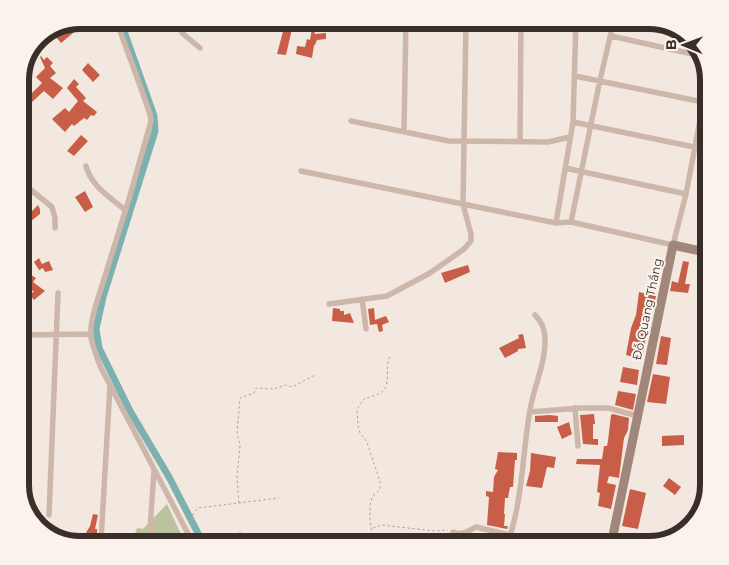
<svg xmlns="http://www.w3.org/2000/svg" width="729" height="565" font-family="Montserrat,sans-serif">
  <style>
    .green { fill: #b9c39e }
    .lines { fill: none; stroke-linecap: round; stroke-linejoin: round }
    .canal { stroke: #7db1b0; stroke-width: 7 }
    .building { fill: #c85e48 }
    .path { stroke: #b8a194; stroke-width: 1; stroke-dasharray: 2.5 2.5; stroke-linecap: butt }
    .street { stroke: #ccb7aa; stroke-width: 5.5 }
    .secondary { stroke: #a0867b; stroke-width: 9 }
    .labels { text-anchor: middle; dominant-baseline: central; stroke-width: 4; stroke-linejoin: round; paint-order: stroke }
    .street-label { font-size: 12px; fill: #392e2a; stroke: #fbf3eb }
    .rim { fill: none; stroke: #392e2a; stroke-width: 6 }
  </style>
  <rect width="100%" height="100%" fill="#f3e8df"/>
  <!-- green -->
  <path class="green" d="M167,504l19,41h-55l6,-17 6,1z"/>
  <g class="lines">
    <!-- canal -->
    <path class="canal" d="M120,20l34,96 1,15 -52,166 -7,32 3,19 31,63 39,66 35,68"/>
  </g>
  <!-- building -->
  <path class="building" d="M265,20h18v2l-14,4v5h-14v-8h10z
    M302,20h19l-7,14 12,-1v6l-9,1 -2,5h-1l-2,13 -16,-4 1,-8 8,1 2,-8 3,1 2,-11 -11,-4z
    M72,23l6,6 -17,14 -5,-6 9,-7 -3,-3z
    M284,28l8,1 -6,26 -9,-1z
    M41,56l3,4 3,-3 6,6 -3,3 6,7 -6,5 13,10 -10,11 -9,-8 -13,12 -4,-5 15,-15 -6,-6 9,-9 -5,-11z
    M88,63l12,12 -7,7 -11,-12z
    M74,79l5,5 -3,3 10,11 -3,3 14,11 -3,4 -3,-1 -4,5 -3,-2 -10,8 -2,-2 -7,8 -13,-13 13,-11 4,4 9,-11 -11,-13z
    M81,135l7,6 -14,15 -7,-5z
    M85,191l8,16 -8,5 -10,-15z
    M27,195l3,4 -8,6 5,11 11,-11 2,4v5l-9,7 -2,-3 -9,-2v-16z
    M39,258l3,6 7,-3 4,9 -8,2 -2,-4 -4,2 -5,-8z
    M683,261l6,1 -4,22h5l-2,9 -18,-2 2,-10 6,2z
    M468,265l2,7 -25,11 -4,-10z
    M28,273l8,5 -3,4 12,9 -11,9 -4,-5 4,-4 -14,-3z
    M639,292l17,4 -1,5 -3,-1 -10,59 -16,-4 5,-27 5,-13z
    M333,308l7,1v2h4v4l6,-2 4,10 -22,-2z
    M374,308l1,12 11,-4 3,6 -7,3 1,6 -4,1 -2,-8 -7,1 -2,-16z
    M523,334l3,14 -8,1v2l-13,7 -6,-10 20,-10 -1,-3z
    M661,336l10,2 -4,27 -11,-1z
    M623,367l16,3 -2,15 -17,-3z
    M653,374l17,3 -4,27 -19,-2z
    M618,391l18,3 -3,16 -18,-5z
    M594,414l1,10h-2v15h5v6l-15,-1 -3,-29z
    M613,414l16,4 -1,12 -4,8 -5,40 -10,-2 -2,7 9,2 -5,24 -13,-3 2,-13 -3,-1 3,-27 -24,-1 1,-5h25l2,-13h3l1,-5 3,-26z
    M550,415l8,1v6h-23v-6z
    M569,422l3,12 -10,5 -5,-12z
    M684,435v10l-22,1v-10z
    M498,452l19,1v7h-2l-2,27h-3l-2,11h-3l-1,16h1l-1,12h4l-1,3 -20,-4 2,-28 -3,-1v-5l7,1 1,-15 4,-7 -3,-1z
    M531,453l25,4 -2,11 -7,-1 -5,21 -16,-2 4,-15z
    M669,478l12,9 -6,8 -12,-9z
    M630,489l16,4 -8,36 -16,-3z
    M93,514l5,1 -3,14h2v8l-4,8h-2l-2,-4 -6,-3 7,-12z"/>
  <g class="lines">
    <!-- path -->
    <path class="path" d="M239,503l-2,-26 3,-31 -3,-14 3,-34 14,-5 2,-5 18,1 11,-4 7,2 23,-12
      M188,522l6,-4 -1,-4 5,-6 81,-10
      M373,528l9,-3 52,6 14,-1
      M374,545c-2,-13 -7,-33 -2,-47 1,-3 6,-6 8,-9v-7l-13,-40 -7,-9 -2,-8 -1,-16 7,-10c5,-2 11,-3 16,-6 13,-7 3,-27 11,-38"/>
    <!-- street -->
    <path class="street" d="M116,20l22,60 12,34 1,7 -22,78 -34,109c-8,28 -4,33 6,60l93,177
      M188,20l-6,7v6l18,15
      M611,36l86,19
      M575,76l128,26
      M351,121l98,20 99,1 22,-5
      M573,122l121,25
      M404,131l2,-111
      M520,142l1,-122
      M86,166c5,20 24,31 39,44
      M565,168l121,26
      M301,171l255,52 15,-1 102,23 13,-51 22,-116
      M20,181l32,26 3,11v10
      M571,222l29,-142 14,-60
      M556,223l17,-101 3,-102
      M362,299l4,30
      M329,304l58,-8 43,-23 34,-24 7,-8v-7l-8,-30 3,-184
      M20,335l70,-1
      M575,408l3,38
      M530,412l50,-4h28l30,8
      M49,515l9,-222
      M35,517l36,21 15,7
      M453,532c9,4 15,-1 23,-5l34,8 35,6 32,-1 15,-4 21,2
      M240,535l1,10
      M101,541l9,-155
      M149,545l5,-75
      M507,545c16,-44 15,-90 23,-135 4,-24 16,-48 15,-71 0,-10 -3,-17 -10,-24"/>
    <!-- secondary -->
    <path class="secondary" d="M611,545l62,-300 36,8"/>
  </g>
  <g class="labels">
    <!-- street labels -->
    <g class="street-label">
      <text transform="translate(647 309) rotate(-78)">Đỗ Quang Thắng</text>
    </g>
  </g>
  <!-- crop -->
  <path d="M0 0H729V565H0ZM80 29H649A51 51 0 0 1 700 80V485A51 51 0 0 1 649 536H80A51 51 0 0 1 29 485V80A51 51 0 0 1 80 29Z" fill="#fbf3eb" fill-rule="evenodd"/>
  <path class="rim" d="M80 29H649A51 51 0 0 1 700 80V485A51 51 0 0 1 649 536H80A51 51 0 0 1 29 485V80A51 51 0 0 1 80 29Z"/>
  <!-- north arrow -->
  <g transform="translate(684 45) rotate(271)" stroke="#fbf3eb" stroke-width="4" paint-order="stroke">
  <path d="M0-4L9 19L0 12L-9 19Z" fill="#392e2a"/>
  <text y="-8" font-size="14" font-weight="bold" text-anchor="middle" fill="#392e2a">B</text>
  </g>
</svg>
